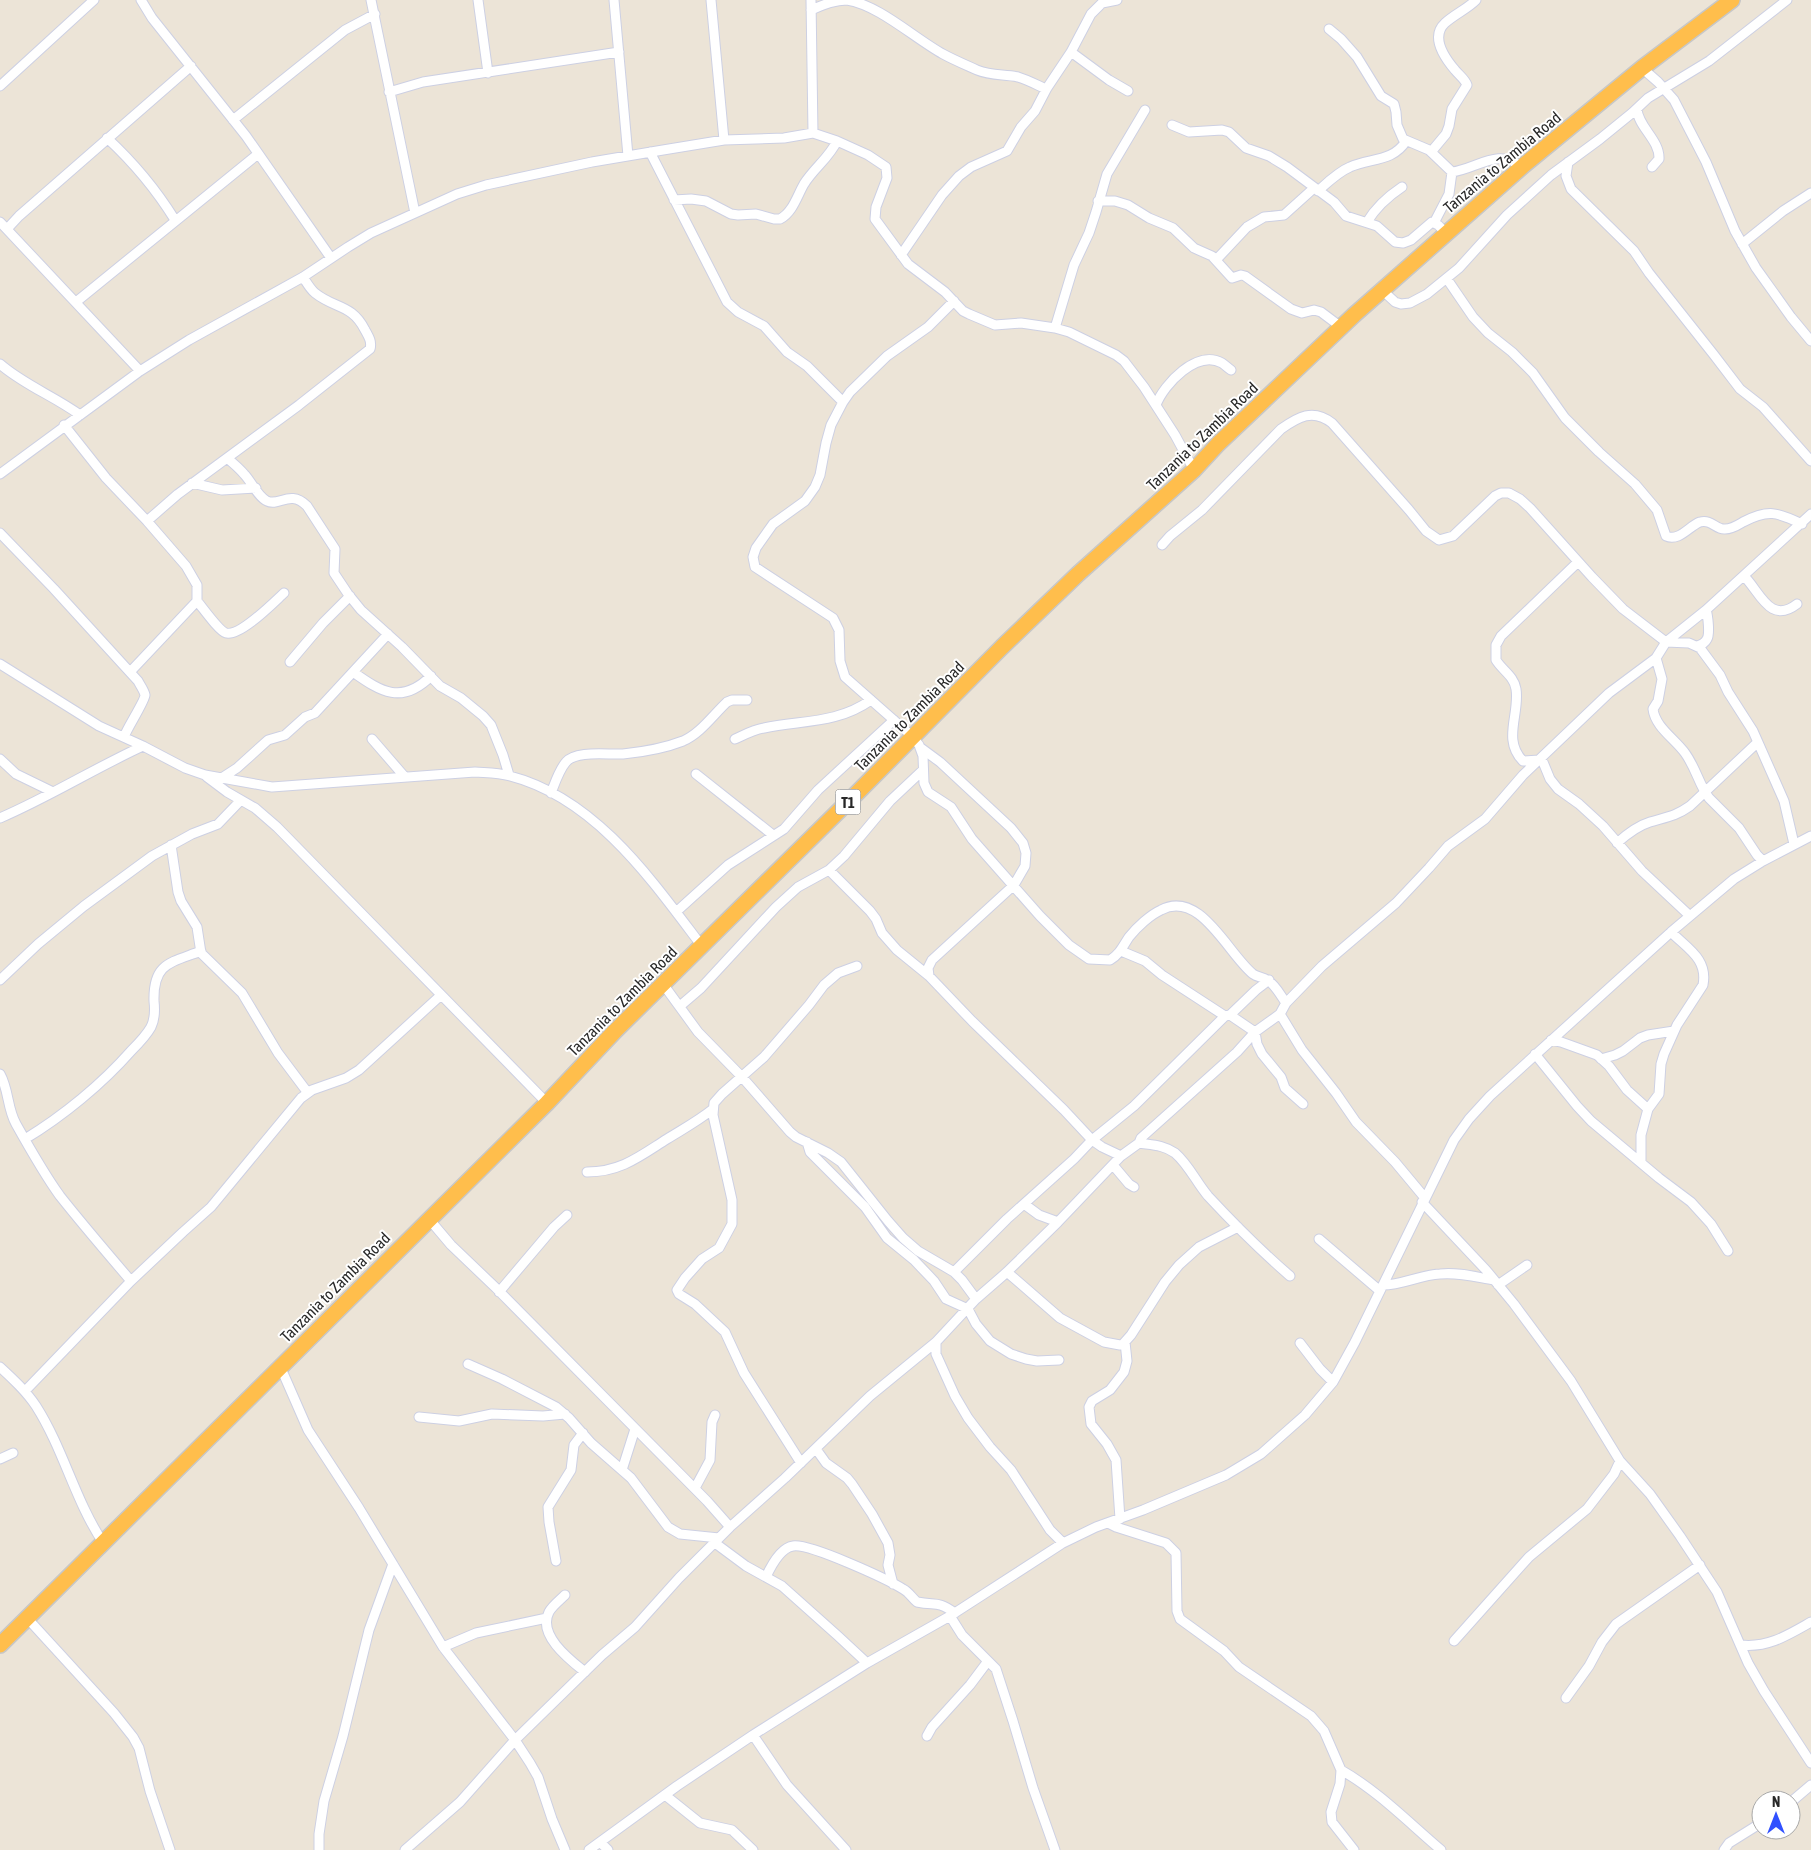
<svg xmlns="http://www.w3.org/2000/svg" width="1811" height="1850" font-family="'Asap Condensed',sans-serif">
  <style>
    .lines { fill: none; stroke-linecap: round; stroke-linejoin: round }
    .minor-casing { stroke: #cdd0e3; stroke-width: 11 }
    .trunk-casing { stroke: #c7c7c7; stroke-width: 18 }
    .minor { stroke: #fff; stroke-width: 9 }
    .trunk { stroke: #ffbe4c; stroke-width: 15 }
    .labels { text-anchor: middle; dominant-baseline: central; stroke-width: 4; stroke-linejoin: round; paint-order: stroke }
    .shield { fill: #fff; stroke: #686868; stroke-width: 1 }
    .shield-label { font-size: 15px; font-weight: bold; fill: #282828 }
    .street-label { font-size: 16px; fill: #282828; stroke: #fff }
  </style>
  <rect width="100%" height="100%" fill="#ece4d7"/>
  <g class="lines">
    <defs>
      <path id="minor" d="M141,0l11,18 94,118 85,122
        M371,0l44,213
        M478,0l10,73
        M614,0l14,156
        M711,0l13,140
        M811,0l2,133
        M811,10c12,-5 23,-10 36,-10 32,5 67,38 96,54 11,6 23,11 34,16 14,6 27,4 41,7 10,3 19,8 28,12
        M1329,29l12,10 16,18 24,39 13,8 2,8 1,13 6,14 26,11 23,22c24,-3 47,-25 69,-5
        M1071,52l38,28 19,11
        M1642,68l16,14 16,18 32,62 29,69 21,37 35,49 20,24
        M0,86l94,-86
        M389,92l34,-10 196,-30
        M1637,109c1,18 23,31 22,50l-7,8
        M233,120l112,-90 30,-16
        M1172,125l17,7 33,-2 7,2 17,16 23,8 18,11 47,35 12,14 31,10 18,16 8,1 8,-3 21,-18 6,3 8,8
        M107,138c26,24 50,53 68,82
        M650,152l77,150 11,10 26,14 23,26 20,14 36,36
        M1431,152l15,-18 3,-8 3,-17 15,-24c-2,-6 -8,-10 -12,-15 -11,-13 -25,-33 -10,-47 10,-9 22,-14 31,-23
        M1568,162l-2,14 5,13 63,62 15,22 65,82 26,34 23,18 48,54
        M1318,191c10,-9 20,-19 32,-24 20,-9 43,-5 56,-26
        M674,200l17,-1 15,2 25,13 7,1 18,-1 18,5h6c13,-7 17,-23 24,-35 10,-16 25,-26 33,-43
        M1098,201h17l13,4 21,13 24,10 21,20 18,8 20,22 9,-3 4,1 46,33 11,4 12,-3 7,2 20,15
        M0,222l140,149
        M1367,222c9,-15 20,-25 35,-35
        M1434,223l15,-29 3,-22
        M7,229l12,-13 172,-150
        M1742,244l41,-33 28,-18
        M901,255l41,-60 17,-19 12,-9 36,-16 14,-24 14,-16 12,-23 24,-36 20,-38 11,-11 15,-3
        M1216,260l31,-33 17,-10 20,-2 30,-27
        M1447,279l26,38 15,16 24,19 21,21 32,45 34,34 36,32 22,26 9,26c13,6 23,-10 34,-14 12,-3 16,8 25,7 7,0 13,-4 18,-7 25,-13 34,-10 59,2
        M1382,290l13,12 6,2 9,-1 17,-9 32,-26 48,-53 44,-40 49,-36 32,-26 16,-15 61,-37 78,-61
        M954,301l-26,26 -41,29 -37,36 -7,10 -12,23 -5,18 -6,32 -5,12 -10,14 -32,23 -17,24 -3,9 2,10 78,51 6,12 1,31 5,16 68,60 6,8 4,11 1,27 4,9 23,15 21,32 68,77 29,29 20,14 21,1c10,-6 13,-14 19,-23 8,-10 21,-22 32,-27 39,-21 67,44 92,64 4,3 10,3 14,6 8,4 14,16 19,23
        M76,302l182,-148
        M1055,328l19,-63 15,-32 7,-21 11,-38 38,-64
        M0,364c24,21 54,32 80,51
        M1156,405c8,-21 41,-56 66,-42 3,2 6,5 9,7
        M64,425l42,53 41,43 39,45 11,19v16l-67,71
        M227,458c6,5 12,10 17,16 7,7 14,23 23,27 12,6 23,-12 40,5l28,43 -1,24 14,21 13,16 41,37 38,39 21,12 22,18 8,9 12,30 6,20
        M0,474l140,-103 49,-31 114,-63 45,-30 23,-14 86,-39 29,-9 106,-23 71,-12 61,-10 60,-2 29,-5 24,8 31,14 18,12 1,11 -11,29 -1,12 33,45 37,28 18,19 6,3 26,11 26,-2 34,5 14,4 47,23 8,6 20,26 31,48 19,35
        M192,483l30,7 34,-2
        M147,521l31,-27 121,-89 71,-56c2,-7 -1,-12 -5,-19 -13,-26 -30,-21 -50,-37 -5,-4 -8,-10 -12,-16
        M0,533l54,56 84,92c2,4 6,9 7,14 0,6 -18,33 -21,42
        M1162,545l8,-9 32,-26 79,-81c17,-12 32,-21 51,-6l77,87 17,21 13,9 14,-4 42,-40 6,-3h8l11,6 10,9 62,69 31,32 43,33 23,1 11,5 20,27 8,17 25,39 31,70 10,43
        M1578,562l-77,74 -5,9v15c6,10 18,16 20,29 4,25 -14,51 7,72l16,-1 4,2 7,17 8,10 21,15 24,22 39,45 48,45
        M1744,576c16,16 26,49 53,28
        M197,601c6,7 22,30 29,32 14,4 48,-31 58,-40
        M1697,646c4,-1 8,-3 10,-7 3,-5 1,-23 -1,-29
        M1656,658l6,21 -4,22 -5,8c2,18 22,30 32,44 11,15 14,32 24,45l30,30 18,27 6,6
        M290,662l33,-39 27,-27
        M0,664l99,62 44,20 42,22 20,7 67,12 203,-15c12,1 23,1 35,4 85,22 141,103 191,169
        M353,672c28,20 49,33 78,4
        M372,739l32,37
        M735,739c9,-4 18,-9 29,-11 38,-8 73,-4 107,-28
        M921,748l19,14 71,66 12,15 3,10 -1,13 -11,19 -82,75 -4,8 1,8 43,45 92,89 28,30 10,7 19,9
        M0,759l16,15 37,18
        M696,774l77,61
        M207,777l20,15 28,16 22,19 270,276
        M220,779l17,-11 31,-28 17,-5 20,-18 10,-4 73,-79
        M551,793c4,-10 8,-23 15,-31 10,-12 42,-7 57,-8 20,-2 42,-6 60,-13 18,-8 30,-26 44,-39l5,-2h15
        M0,818c49,-21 95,-50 143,-72
        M1617,843c10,-9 20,-17 33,-21 17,-5 26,-6 40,-16l68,-64
        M171,845l7,47 3,9 16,26 4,26 41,40 36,60 30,40
        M829,870l41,41 6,8 6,14 15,17 32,26
        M676,912l52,-47 56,-36 34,-39 76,-70
        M1121,951l24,10 17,14 63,41 5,-1 25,17 2,12 5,10 19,23 4,11 18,16
        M0,980l38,-36 46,-38 68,-50 40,-22 26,-10 23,-24
        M663,984l35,48 44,45 48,55 6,5 32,16 13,9 47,59 15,17 15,13 36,21 8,8 14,19
        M680,1006l21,-18 75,-81 22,-20 31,-17 15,-14 46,-55 33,-31
        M1280,1014l22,36 34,43 20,29 39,40 30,36
        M1230,1015l26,-25 13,-10
        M1551,1040l10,2 36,13 12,11 18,24 21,19
        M1535,1054l42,52 14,15 68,57 32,24 20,22 17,27
        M1601,1059l14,-4 8,-4 17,-13 8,-3 26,-4
        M0,1074c9,16 7,34 16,50 14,25 28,50 44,72 23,29 47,57 71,85
        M25,1139c38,-23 77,-55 106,-88 7,-7 15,-15 20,-24 4,-8 4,-17 3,-26 -1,-38 16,-38 47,-50
        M807,1142l3,10 55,55 22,31 27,22 20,21 12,18 22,10 8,15 14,17 21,13 15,5 11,2 22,-1
        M1139,1143c13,2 25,2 36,10 14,12 21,29 33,43 26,28 53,55 82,80
        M1641,1162v-27l7,-26 11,-15 2,-30 3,-10 13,-29 26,-40c5,-26 -15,-36 -32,-53
        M1113,1165l16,19 5,3
        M587,1172c34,0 53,-16 80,-33 16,-10 31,-18 46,-30
        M1422,1202l64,68 28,34 57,77 49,80 30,33 30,42 37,56 31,71 16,28 47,72
        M1024,1204l15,11 19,7
        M429,1219l22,26 45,43 211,213 23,26
        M1319,1239l61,52
        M954,1272l53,-53 67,-60 18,-19 42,-34 91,-90
        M1007,1272l53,46 44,24 16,3 3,-1 8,-9 34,-53 14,-17 20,-18 39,-20
        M1383,1285c19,0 37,-10 57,-11 18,-2 36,3 54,6
        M1498,1285l29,-20
        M499,1292l55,-65 13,-12
        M936,1342v12l19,42 13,22 22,29 21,23 39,60 13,13
        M1300,1343l20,26 13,13
        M468,1364l34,15 54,28 13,11 22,25 40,35 37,49 12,7 39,4
        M280,1366l28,64 51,78 84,139 72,93 15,23 8,14 14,42 13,31
        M0,1367c13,12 26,24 36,39 28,44 39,95 68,138
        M25,1391l106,-110 52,-49 28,-25 90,-109 11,-8 34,-12 13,-8 81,-74
        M419,1417l40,4 33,-7 51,2 22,-2
        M816,1449l10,14 21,15 5,6 20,30 16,29 2,12 -2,10 5,19
        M0,1459l13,-6
        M801,1463l-57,-90 -19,-41 -30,-28 -16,-10 -2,-4 8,-12 17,-19 17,-11 13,-24v-24l-19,-85 1,-12 8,-9 42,-37 45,-52 15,-20 14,-12 19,-7
        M622,1470l13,-41
        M695,1488l15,-28 2,-38 3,-7
        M1120,1519l-4,-59 -9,-16 -16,-20 -2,-17 3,-6 18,-11 14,-18 3,-11 -2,-19
        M1108,1523l8,4 50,16 10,10 1,58 3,8 44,32 15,16 72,49 13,15 17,39 -1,14 -9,28 1,10 22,28
        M715,1543l31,23 36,20 56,50 29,27
        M556,1561l-7,-39 -1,-15 23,-37 3,-25 9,-12
        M766,1577c5,-11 14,-29 27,-31 16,-3 94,33 110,43 6,3 9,9 14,13 20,4 19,-2 38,11
        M565,1595c-5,5 -13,11 -16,17 -12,23 21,48 36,60
        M950,1616l12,19 34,34 17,52 20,67 22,62
        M28,1619l86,94 19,24 6,11 11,43 20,59
        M1454,1641l75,-84 58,-48 27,-35 6,-13
        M1741,1645c27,3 47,-10 70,-23
        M443,1647l33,-14 71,-15
        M1566,1698l23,-32 13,-24 14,-18 84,-59
        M753,1735l34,50 59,65
        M927,1736l5,-9 38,-42 18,-24
        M1341,1770c37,21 67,52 100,80
        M665,1795l35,28 32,7 21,20
        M1791,1802l20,-17
        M600,1842l8,8
        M319,1850v-16l5,-33 19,-65 26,-106 24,-66
        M405,1850l55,-48 55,-62 87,-85 33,-28 44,-49 51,-51 55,-49 85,-82 66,-54 40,-43 31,-27 51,-50 63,-66 18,-13 2,-5 96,-86 18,-20 25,-18 6,-11 36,-37 74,-63 33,-35 19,-22 37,-27 38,-44 86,-82 47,-35 10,-16 40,-32 105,-96
        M589,1850l88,-64 76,-51 114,-72 83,-47 113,-73 33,-16 47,-17 83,-35 35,-21 44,-39 28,-33 22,-40 99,-202 15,-21 21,-23 181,-164 63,-53 29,-18 48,-25
        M1724,1850l5,-7 32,-20"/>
      <path id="trunk" d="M0,1645l547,-542 68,-72 241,-237 146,-147 76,-73 116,-104 24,-26 136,-129 170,-150 118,-97 90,-68"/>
    </defs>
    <!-- minor casing -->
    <use href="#minor" class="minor-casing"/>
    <!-- trunk casing -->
    <use href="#trunk" class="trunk-casing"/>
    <!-- minor -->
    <use href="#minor" class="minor"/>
    <!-- trunk -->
    <use href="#trunk" class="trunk"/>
  </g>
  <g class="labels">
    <!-- shield labels -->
    <rect class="shield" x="835.5" y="789.5" width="25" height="25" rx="4"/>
    <g class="shield-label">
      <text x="848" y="802">T1</text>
    </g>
    <!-- street labels -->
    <g class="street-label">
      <text transform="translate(1502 162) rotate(-40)">Tanzania to Zambia Road</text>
      <text transform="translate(1202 436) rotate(-44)">Tanzania to Zambia Road</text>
      <text transform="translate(909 716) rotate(-45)">Tanzania to Zambia Road</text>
      <text transform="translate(622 1001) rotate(-45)">Tanzania to Zambia Road</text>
      <text transform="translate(335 1287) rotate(-45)">Tanzania to Zambia Road</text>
    </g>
  </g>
  <!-- north arrow -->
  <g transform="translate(1776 1815)"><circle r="24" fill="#ffffff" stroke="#a9a9a9"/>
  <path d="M0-4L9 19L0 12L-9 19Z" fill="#3151ff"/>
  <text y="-8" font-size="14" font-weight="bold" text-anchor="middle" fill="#282828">N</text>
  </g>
</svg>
